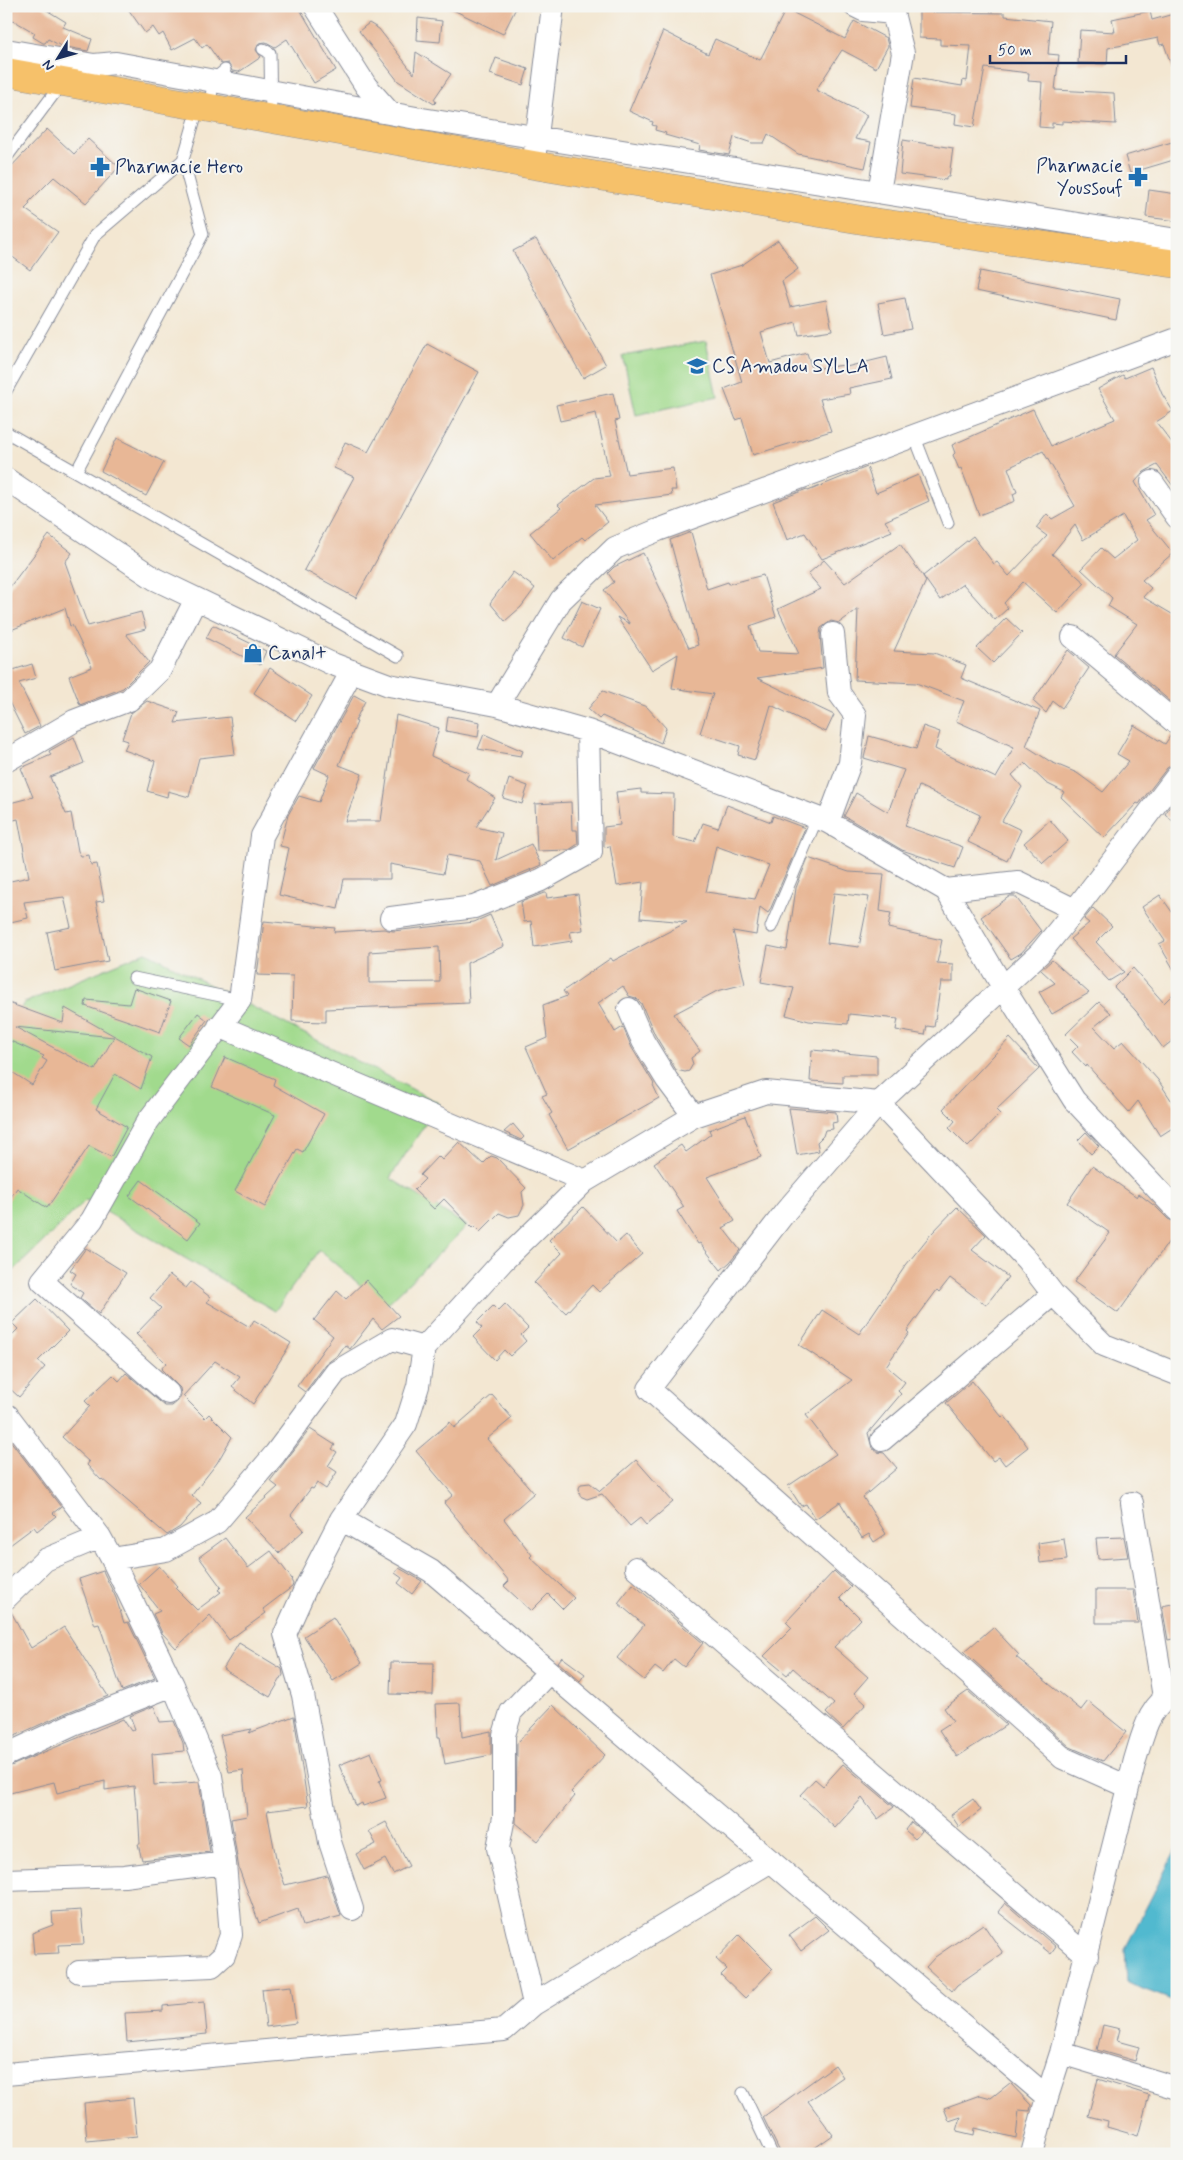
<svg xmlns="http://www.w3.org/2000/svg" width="1183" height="2160" font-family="Mynerve,sans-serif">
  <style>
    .green { fill: #a1da8d; stroke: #5e8476 }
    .water { fill: #51b9cf; stroke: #367496 }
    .building { fill: #e8b796; fill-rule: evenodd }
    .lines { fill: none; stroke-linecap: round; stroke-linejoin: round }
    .service-casing { stroke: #878b98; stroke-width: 13 }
    .minor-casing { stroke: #878b98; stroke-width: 24 }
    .primary-casing { stroke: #878b98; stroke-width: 29 }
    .service { stroke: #fff; stroke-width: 11 }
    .minor { stroke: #fff; stroke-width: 22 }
    .primary { stroke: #f6c16b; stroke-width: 28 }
    .labels { text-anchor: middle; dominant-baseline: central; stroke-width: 4; stroke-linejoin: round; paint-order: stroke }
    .poi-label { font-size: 19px; fill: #1b2f5e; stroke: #f6f6f2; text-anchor: start }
  </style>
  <rect width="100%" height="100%" fill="#f6f6f2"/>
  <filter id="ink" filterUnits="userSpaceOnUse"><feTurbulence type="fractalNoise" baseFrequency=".02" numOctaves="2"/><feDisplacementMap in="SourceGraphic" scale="10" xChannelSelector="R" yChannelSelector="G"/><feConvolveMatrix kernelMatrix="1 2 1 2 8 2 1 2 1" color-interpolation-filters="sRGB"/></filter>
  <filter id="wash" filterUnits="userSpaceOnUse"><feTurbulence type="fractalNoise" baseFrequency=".0096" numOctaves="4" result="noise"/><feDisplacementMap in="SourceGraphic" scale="20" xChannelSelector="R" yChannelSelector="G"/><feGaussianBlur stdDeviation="1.12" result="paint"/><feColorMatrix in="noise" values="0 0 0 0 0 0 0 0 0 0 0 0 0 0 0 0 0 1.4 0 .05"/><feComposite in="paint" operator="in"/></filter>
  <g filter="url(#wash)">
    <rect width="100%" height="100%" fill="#f3e7d2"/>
    <!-- green -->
    <path class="green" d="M706,341l12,56 -82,18 -13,-59z
      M146,952l293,151 -49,75 77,48 -82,80 -66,-56 -44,61 -189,-111 -80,78v-247l18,-28z"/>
    <!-- water -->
    <path class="water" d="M1177,1847v155l-50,-19 -2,-34z"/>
    <g id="blocks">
      <!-- building -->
      <path class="building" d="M6,6h34l26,16 -3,5 29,12 -4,12 -27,-5 -13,-7 -3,4h-2l-10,-6 2,-4 -29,-17z
        M126,6h172l38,64 -22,13 -27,-44 -12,8 -9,-5 -7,1 -3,7 5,7 -22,15 -7,-1 -4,-8 -7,1 -14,-20 -5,4 -7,-10 -23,12 -9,-17 -4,3 -6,-9 -8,6z
        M445,6h72l-14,28z
        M786,9l59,30 9,-18 32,17 2,8 -12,22 -34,-18 -26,40 51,25 -12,24 16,3 -6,26 -67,-14 -30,-20 -4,9h-12l-18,-6 -5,18 -30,-5 1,-5 -35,-10 1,-2 -11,-3 1,-4 -4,-1 1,-3 -24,-11 34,-80 45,23 7,-15 45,21z
        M1150,11l2,9 25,-7v60h-3l-10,-29 -4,1 -2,-7 -50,10 -1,16 -29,-1 2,-33 35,2 -3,-13z
        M919,12l86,1v3l46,5 -3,33 11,1 -4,35 59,3 2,31 -54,-3v3l-10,-1v5l-13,-1 3,-45 -14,-1 1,-8 -44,-5 -11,59 -19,-3 1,-10 -46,-6 4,-30 48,8 1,-6 4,1 4,-35 -31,-1v-6l-21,-1z
        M418,18l24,3 -2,21 -23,-2z
        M369,23l10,6 35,45 2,-22 35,22 -17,25 2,3 -2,2 -36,-23 -39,-50z
        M496,58l32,11 -5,16 -33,-11z
        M47,129l27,25 14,-15 31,28 -33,36 -32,-26 -25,25 1,2 -5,5 33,23 -28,38 -24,-18v-80z
        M903,140l50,8 -4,29h-3v3l-46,-6z
        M1172,142l5,17 -47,14 -5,-17z
        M1149,190l28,4v27l-31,-4z
        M536,239l70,126 -23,13 -70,-127z
        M778,240l20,29 -16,12 8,26 36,-7 6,30 -33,5 -3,-13 -35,10 9,31 37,-10 5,16 33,-4 1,2 41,-10 5,22 -43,9 1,6 -30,5 11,32 -78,24 -11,-37 -6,2 -12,-31 18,-7 -32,-107 32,-10z
        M980,271l140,28 -4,21 -140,-29z
        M905,298l6,31 -27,5 -6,-31z
        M427,344l52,28 -123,226 -52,-28 50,-93 -20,-9 11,-26 23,10z
        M1151,367l11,27 11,17 -17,11 21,27v42l-20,-26 -13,7 -9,10 19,33 -8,5 27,33 -31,27 9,8 -8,9 34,20v90l-63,-53 23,-30 -29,-18 4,-8 -31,-29 20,-21 12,11 24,-19 -14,-24 -40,24 -8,-15 -23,29 33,29 -28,30 -34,-31 -19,21 4,5 -13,12 -32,-36 -23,16 -17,-24 3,5 -32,70 40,2 32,12 -5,13 79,33 -14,35 25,16 26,11 26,19 26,-31 -12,-7 17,-29 31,19 6,-9 6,2v21l-4,6 -6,4 -28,36 -2,-1 -33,35 -43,-41 3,-5 -18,-9 -21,-20 -13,12 10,12 -20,34 19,9 -14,31 -39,-19 12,-27 -61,-29 -14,40 58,21 -8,21 -53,-18 -58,-34 12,-23 32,19 16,-42 -40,-12 5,-22 47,13 7,-23 17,6 -5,17 61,29 18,-31 -58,-26 8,-20 -48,-18 -61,-3 3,-71 -19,14 -8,-2 -10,7 -1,7 3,33 -66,10 77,37 -8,17 -55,-27 -16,55 -17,-5 2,-9 -40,-13 13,-39 -41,-6 6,-34 -26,16 -35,-53 13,7 -26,-34 10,-8 -6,-9 6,-6 29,-14 46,95 9,-3 -28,-105 21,-8 16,57 21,-7 1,2 34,-9 13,42 -26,9 8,26 41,2 -21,-45 43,-20 -13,-15 16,-14 21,23 55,-39 23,32 50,-40 21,28 3,-2 12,14 38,-40 -11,-8 11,-14 5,5 23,-13 -32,-55 -35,17 9,24 -4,2 2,7 -36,14 -18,-47 -2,1 -6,-14 2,-2 -3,-8 81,-36 18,37 64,-27 -17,-30 25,-14 2,3z
        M613,393l6,27 -4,1 12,53 46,-6 3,22h-5l1,5 -77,10 13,17 -23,18 -3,-3 -29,24 -23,-28 31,-25 -3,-3 36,-27 16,-2 -14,-63 -36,8 -4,-16z
        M117,438l47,24 -18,34 -45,-25z
        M867,467l9,26 42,-18 11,26 -44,20 7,10 -70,28 -17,-26 -18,7 -14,-38 34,-13 1,2z
        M49,535l23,18 -7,9 23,64 53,-14 5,17 -20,5 23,28 -26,26 -43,17 -11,-29 23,-9 -20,-42 -2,1 -5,-18 -59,24v-40z
        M513,572l22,16 -14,19 -16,14 -15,-18z
        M582,601l18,8 -18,38 -18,-9z
        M1006,618l16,15 -29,30 -16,-15z
        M213,625l53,26 -6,14 -54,-27z
        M1068,650l21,18 -27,40 -9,-7 -7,12 -13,-12z
        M6,657l7,13 19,-6 4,14 -17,5 21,43 -15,8 -19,-38z
        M270,668l42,28 -16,25 -42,-28z
        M603,691l44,16 19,21 -5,15 -59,-27 -3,3 -11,-10z
        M354,695l11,6 -10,20 2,1 -18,43 23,9 -17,47h36l15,-106 43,13 -8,28 38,17 -3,6 29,19 -19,29 26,6 -6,27 35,-16 10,21 -49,21 -12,-25 -33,-6 -4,19 -53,-10v15h-46l-6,30 -59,-14 10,-47 -9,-2 8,-31 11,-19 20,6 10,-27 -15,-7z
        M147,701l32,11 -4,11 55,-6 5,37 -36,4 -10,39 -21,-6 -1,6 -20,-6 8,-30 -31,-11 4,-9 -6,-2 9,-26z
        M448,716l32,6 -2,15 -32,-6z
        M484,734l39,17 -2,5 -43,-7z
        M74,737l10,26 -34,14 16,37 5,-1 7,38 3,5 8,-1 2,10 6,-1 7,37 -8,1 12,59 -53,10 -8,-39 24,-5 -7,-30 -40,5 4,16 -22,5v-41l23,-5 -11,-58 -8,2 -4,-17 27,-7 -12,-29 30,-13 -2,-4z
        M509,779l19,7 -6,18 -19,-6z
        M641,789v4l33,1 -1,43 22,5 8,-19 15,5 9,-23 44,17 2,-6 32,12 -35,82 -2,3 -8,-6 -4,28 -23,-4 12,53 -28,7 -43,23 26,37 -9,7 2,6 -4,7 -4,1 -9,-2 -21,-35 -14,-32 -5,-5 -7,-2 -6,-10 -25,17 17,29 8,-5 9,21 22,36 -1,1 6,13 -91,51 -19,-34 3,-2 -10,-17 5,-2 -21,-47 21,-9 -4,-33 24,-9 -4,-5 48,-33 2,3 74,-39 -47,-4 3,-36 -26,4 -7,-40 -6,1v-20l16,-2 -4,-33zM716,846l53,19 -14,34 -49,-7z
        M571,802l1,28h5l1,14 -9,6 -32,1 -2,-47z
        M1173,802l4,3v20l-12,-11z
        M1050,820l18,21 -25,22 -19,-20z
        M808,858l41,14 35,2 -4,37 11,2 -3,15 54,12 -5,23 16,1v18h-12l-7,45 -7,-1 -2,9 -29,-5 2,-11 -49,-5 -1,10 -39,-3 -23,-6 8,-27 -33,-6 7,-36 19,4 9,-62zM834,893l35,4 -10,50 -32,-4z
        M544,893h2l1,5 31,-4 5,36 -13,2 2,9 -38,6 -3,-26 -7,1 -3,-20z
        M1160,895l17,24v56l-18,-31 6,-3 -23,-34z
        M1010,896h5l26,35 -20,22 -10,6 -30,-42z
        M1093,908l19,18 -16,16 28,30 -15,9 -39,-42 19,-16 -5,-4z
        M490,915l14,31 -37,17 2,40 -143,6v13l-34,-1 1,-45 -36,-1 7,-54 71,7 -1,4 50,-3 9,2 81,-9zM439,947l1,35 -71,1v-31z
        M1052,960l37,33 -37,21 -13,-22 16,-9 -14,-13z
        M1133,968l31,35 13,-13v47l-14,11 -27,-37 -22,-24z
        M134,988l37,13 -11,31 -75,-26 1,-6 43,4z
        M6,1002l57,21 2,-15 87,49 -11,32 -26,-15 -19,35 31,18 -16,30 -22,-11 -42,62 -30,-20 -11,16v-136l26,17 15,-24 -5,-3 2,-2 -38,-17zM15,1027l48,5 51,5 -19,33z
        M1099,1002l12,11 -17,14 20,21 9,-7 35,39 19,29v16l-17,11 -22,-35 -9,11 -42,-47 -1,2 -14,-15 6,-6 -12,-12z
        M198,1013l9,7 -18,25 -10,-7z
        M1010,1038l29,31 -43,41 4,4 -32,33 -19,-19 6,-7 -12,-12z
        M812,1050l65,6v19h-34v8l-33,-2z
        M225,1057l50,22 -2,6 51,29 -21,38 -6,-3 -32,58 -30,-16 40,-76 -63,-28z
        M789,1108l47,4 1,10 -5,1 1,6 -8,1 -2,6 -6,6 2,9 -22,4z
        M745,1116l16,41 -54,20 28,44 -12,7 17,22 -10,12 -9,8 -21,-27 -2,1 -21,-33 7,-4 -30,-44 27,-18 5,7 25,-18 -2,-4z
        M513,1124l11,13 -3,3 -17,-8z
        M1086,1132l13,14 -8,8 -13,-14z
        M459,1142l24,22 8,-8 6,2 29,30 -4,4 2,13 -5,10 -10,2 -10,-4 -19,19 -6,-6 -2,2 -28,-29 -10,10 -20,-19 11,-11 -5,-4 18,-19 4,4z
        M1092,1166l45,31 2,-3 17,13 12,12 9,4v7l-59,83 -44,-31 36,-49 -43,-30z
        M141,1180l59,43 -12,16 -59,-43z
        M583,1207l34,36 9,-8 16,19 -43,38 -7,-7 -26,28 -32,-30 28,-30 -13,-13z
        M957,1207l29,28 -14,15 36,27 -22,28 -36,-27 -11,14 -2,-2 -30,41 2,2 -23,33 19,16 -7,9 3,3 -33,39 4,15 5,4 7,1 13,15 -34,29 23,37 -12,8 -5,-8 -7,4 -22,-36 -25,17 -9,-15 -5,2 -13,-20 48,-32 -30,-39 46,-35 -53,-35 23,-35 37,24 47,-69 25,-31z
        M86,1248l40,25 -27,41 -19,-16 3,-5 -13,-9 6,-10 -6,-4z
        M170,1275l16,13 5,-6 19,15 -3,5 43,25 4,-7 37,23 -38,61 -21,-17 8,-10 -25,-16 -32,35 22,22 4,-4 23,23 -15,26 -25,32 9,8 -21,24 -13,8 -65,-56 -1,1 -14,-15 2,-3 -27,-25 28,-31 -5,-5 28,-26 6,6 7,-8 39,33h7l6,-5 3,-6 -1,-7 -19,-19 5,-6 -30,-29 25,-26 -11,-10z
        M366,1280l33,36 -17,13 -9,-10 -23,30 -5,-4 -7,10 -12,9 -21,28 -8,-6 36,-50 -19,-16 23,-29 9,8z
        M37,1299l31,32 -30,30 7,6 -26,30 -13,-12v-44l12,-12 -6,-6z
        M505,1304l23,24 -7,7 5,6 -16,15 -6,-6 -9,10 -22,-23 9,-9 -5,-6 16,-16 5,5z
        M972,1381l30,36 2,-2 24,32 -23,18 -6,-8 -6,4 -47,-58z
        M492,1395l20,23 -25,21 47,54 -30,26 28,36 -2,2 44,41 -11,11 -15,-15 -17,17 -27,-25 5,-5 -65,-78 9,-8 -37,-44 34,-29 4,6z
        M310,1429l25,16 -3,4 5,3 -9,14 9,6 -11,17 -9,-6 -4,6 -2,-1 -20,27 13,15 -25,23 -34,-36 33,-30 -8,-6z
        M6,1435l55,72 -8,6 3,3 -19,15 -3,-4 -28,21z
        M636,1460l37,42 -27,23 -6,-7 -10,8 -28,-32 -15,5 -7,-3 -1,-8 2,-4 9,-1 10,8z
        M1124,1537l4,20 -30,2 -2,-21z
        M225,1538l23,30 23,-17 21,28 -1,1 2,4 -1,3 -29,22 3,4 -37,27 -19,-25 -34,33 -14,-15 -9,-19 7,-3 -21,-27 20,-18 18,20 -2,2 22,22 24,-18 -3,-2 3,-3 -22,-30z
        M1064,1539l3,21 -27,3 -2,-20z
        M399,1568l23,13 -10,13 -14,-11 4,-5 -7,-5z
        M103,1571l13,27 8,25 4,-1 27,56 -33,13 -23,-67 -4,1 -16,-46z
        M834,1571l17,16 -11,11 21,21 -27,28 34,30 -14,16 12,11 -23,25 -17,-16 8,-9 -41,-36 -6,7 -23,-19 28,-28 -6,-6z
        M633,1584l70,59 -19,24 -10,-8 -11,14 -8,-6 -11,13 -27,-22 27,-33 -26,-22z
        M1096,1590h37l5,33h-42z
        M1177,1603v35l-9,2 -6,-34z
        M10,1610l21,38 33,-21 44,69 -40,16 -62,28v-129z
        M333,1617l29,46 -29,18 -29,-45z
        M993,1627l26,28 -3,2 65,53 7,-9 38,31 -23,29 -33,-14 -106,-95z
        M239,1643l43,26 1,6 -13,22 -47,-28z
        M562,1657l23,17 -5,7 -22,-19z
        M391,1662l43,1 -1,32 -43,-1z
        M968,1691l38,34 -49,32 -18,-27 14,-9 -9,-13z
        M460,1703l2,34 29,-6v24l-46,9 -5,-27h-2l-2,-33z
        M553,1705l52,50 -34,37 4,4 -37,45 -22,-18 1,-80z
        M154,1706l6,16 14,-1 9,22 1,8 -32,3 2,31 45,-3 11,70 -68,8 -4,-16h2l-2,-36h-2l-2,-22 -29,4v-9l-48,12 -3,-11 -48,12v-26l117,-49 8,12 4,-2 -5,-13z
        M294,1716l14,90 -41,5 10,52 8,22 42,-10 14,41 -38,10 -5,-17 -39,14 -20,-54 -8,-50 16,-3 -4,-46 -14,2 -9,-37 32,-6 -3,4z
        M371,1752l11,28 -3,1 7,17 -23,8 -1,-3 -6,3 -17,-41z
        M843,1764l51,43 -16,12 -16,-21 -27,30 -35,-33 15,-16 8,7z
        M973,1799l8,11 -22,17 -8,-12z
        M386,1822l23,44 -16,8 -8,-15 -21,11 -8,-16 20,-10 -7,-13z
        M911,1822l11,9 -7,8 -10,-9z
        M1005,1903l51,44 -5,7 -53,-42z
        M81,1910l3,34 -26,1 1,8 -25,1 -2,-21 21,-8 -1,-13z
        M815,1916l14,14 -28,21 -12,-16z
        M983,1924l20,29 -46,32 -5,6 -26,-24 9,-10z
        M739,1935l34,34 -28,29 -24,-23 6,-6 -11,-10z
        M291,1986l5,37 -30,4 -4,-38z
        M204,2002l3,32 -80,8 -2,-29 38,-2v-5z
        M1103,2025l17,4 -3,12 22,6 -4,14 -38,-11z
        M835,2065l8,12 -35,24 25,34 -27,19h-25l-18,-37z
        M1098,2079l51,16 -11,41 -31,-9 1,-6 -20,-5z
        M1010,2083l21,22 -1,6 -11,-1 -3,28 -41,-10 -1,7 -17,-4 4,-14 -12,4 -5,-13 36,-13 11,3z
        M133,2098l4,38 -50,5 -3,-38z"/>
    </g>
  </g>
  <g filter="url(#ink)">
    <use href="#blocks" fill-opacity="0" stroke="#878b98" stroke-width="1"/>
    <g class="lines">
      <defs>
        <path id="service" d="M263,49l7,4 1,65
          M210,107l3,-27 12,-10
          M6,158l56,-75
          M6,391l89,-156 88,-75
          M6,432l392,224
          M914,435l34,88
          M76,472l127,-238 -20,-74 16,-55
          M771,927l46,-109
          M134,978l106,22
          M743,2093l29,61"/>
        <path id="minor" d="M315,6l51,80 24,27
          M855,6l8,4 30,3
          M6,50l88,15 22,-2 300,55 761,122
          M535,152l18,-146
          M879,192l24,-139 -10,-40v-7
          M6,479l149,100 175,84 59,22 108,20 91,26 240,91 118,68 57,97 71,113 103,110
          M1152,482l25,35
          M1073,637l104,87
          M497,705l64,-105 54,-52 43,-18 519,-191
          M6,761l68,-40 55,-21 31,-30 36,-71
          M828,822l22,-59 5,-48 -16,-22 -6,-59
          M946,890l72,-8 57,28
          M391,918l83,-11 67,-27 50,-28 -3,-121
          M629,1009l14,32 24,39 27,36
          M219,1026l366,155
          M168,1393l-126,-112 50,-61 56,-99 92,-121 22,-164 90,-165
          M8,1416l92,121 12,22 61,126 38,91 14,87 6,72 -7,20 -12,11 -133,6
          M882,1440l171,-146
          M1132,1503l32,194
          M341,1519l90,52 616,526
          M112,1559l54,-9 51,-28 58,-68 61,-82 56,-33 32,9
          M636,1568l451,388
          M6,1598l39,-38 55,-23
          M6,1755l67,-31 100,-39
          M1128,1787l-65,-29 -414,-369 137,-178 93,-108 161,-150 35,-43 102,-134
          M6,1880l118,-4 101,-13
          M352,1909l-22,-67 -27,-147 -18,-61 22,-49 34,-66 65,-95 12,-38 6,-38 78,-86 83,-81 109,-65 72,-24 113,11 148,157 26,34 51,51 73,29
          M534,2004l-36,-156 6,-31v-82l7,-23 38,-40
          M1061,2053l116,35
          M6,2074l498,-44 30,-26 237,-143
          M1032,2154l15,-57 14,-44 74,-293c9,-29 13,-54 42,-70"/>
        <path id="primary" d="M6,72l527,93 341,57 303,42"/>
      </defs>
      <!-- service casing -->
      <use href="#service" class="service-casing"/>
      <!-- minor casing -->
      <use href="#minor" class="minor-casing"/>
      <!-- primary casing -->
      <use href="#primary" class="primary-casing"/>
      <!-- service -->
      <use href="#service" class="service"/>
      <!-- minor -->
      <use href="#minor" class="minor"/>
      <!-- primary -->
      <use href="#primary" class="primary"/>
    </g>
  </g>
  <!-- icons -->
  <defs>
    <symbol id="pharmacy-bare" viewBox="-9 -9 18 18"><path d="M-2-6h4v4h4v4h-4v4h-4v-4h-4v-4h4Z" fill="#1f6fb2" stroke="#f6f6f2" stroke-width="2.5" paint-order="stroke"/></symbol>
    <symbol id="school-bare" viewBox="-9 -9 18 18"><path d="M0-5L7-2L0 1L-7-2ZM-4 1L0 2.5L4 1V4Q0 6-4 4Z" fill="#1f6fb2" stroke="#f6f6f2" stroke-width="2.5" paint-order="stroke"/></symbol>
    <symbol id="shop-bare" viewBox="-9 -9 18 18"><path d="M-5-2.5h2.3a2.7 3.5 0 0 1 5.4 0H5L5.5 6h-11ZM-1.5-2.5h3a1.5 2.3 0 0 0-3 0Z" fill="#1f6fb2" stroke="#f6f6f2" stroke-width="2.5" paint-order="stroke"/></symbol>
  </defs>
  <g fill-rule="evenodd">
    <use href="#pharmacy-bare" x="86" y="153" width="28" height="28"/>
    <use href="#pharmacy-bare" x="1124" y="163" width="28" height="28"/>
    <use href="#school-bare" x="683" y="352" width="28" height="28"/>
    <use href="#shop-bare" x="239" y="639" width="28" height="28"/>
  </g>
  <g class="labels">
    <!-- poi labels -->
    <g class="poi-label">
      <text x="1123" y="166" text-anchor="end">Pharmacie<tspan x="1123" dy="22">Youssouf</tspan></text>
      <text x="115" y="167">Pharmacie Hero</text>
      <text x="712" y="366">CS Amadou SYLLA</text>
      <text x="268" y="653">Canal+</text>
    </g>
  </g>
  <!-- margin -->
  <rect width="1183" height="2160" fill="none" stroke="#f6f6f2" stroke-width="25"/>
  <!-- north arrow -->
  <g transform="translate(58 58) rotate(233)" stroke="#f6f6f2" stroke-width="4" paint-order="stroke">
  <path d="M0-4L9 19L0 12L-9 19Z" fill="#1b2f5e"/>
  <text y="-8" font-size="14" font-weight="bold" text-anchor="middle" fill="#1b2f5e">N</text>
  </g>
  <!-- scale -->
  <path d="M990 55v8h136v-8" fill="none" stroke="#1b2f5e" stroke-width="2.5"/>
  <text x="998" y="55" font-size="15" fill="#1b2f5e" stroke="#f6f6f2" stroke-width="4" paint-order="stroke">50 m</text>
</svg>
